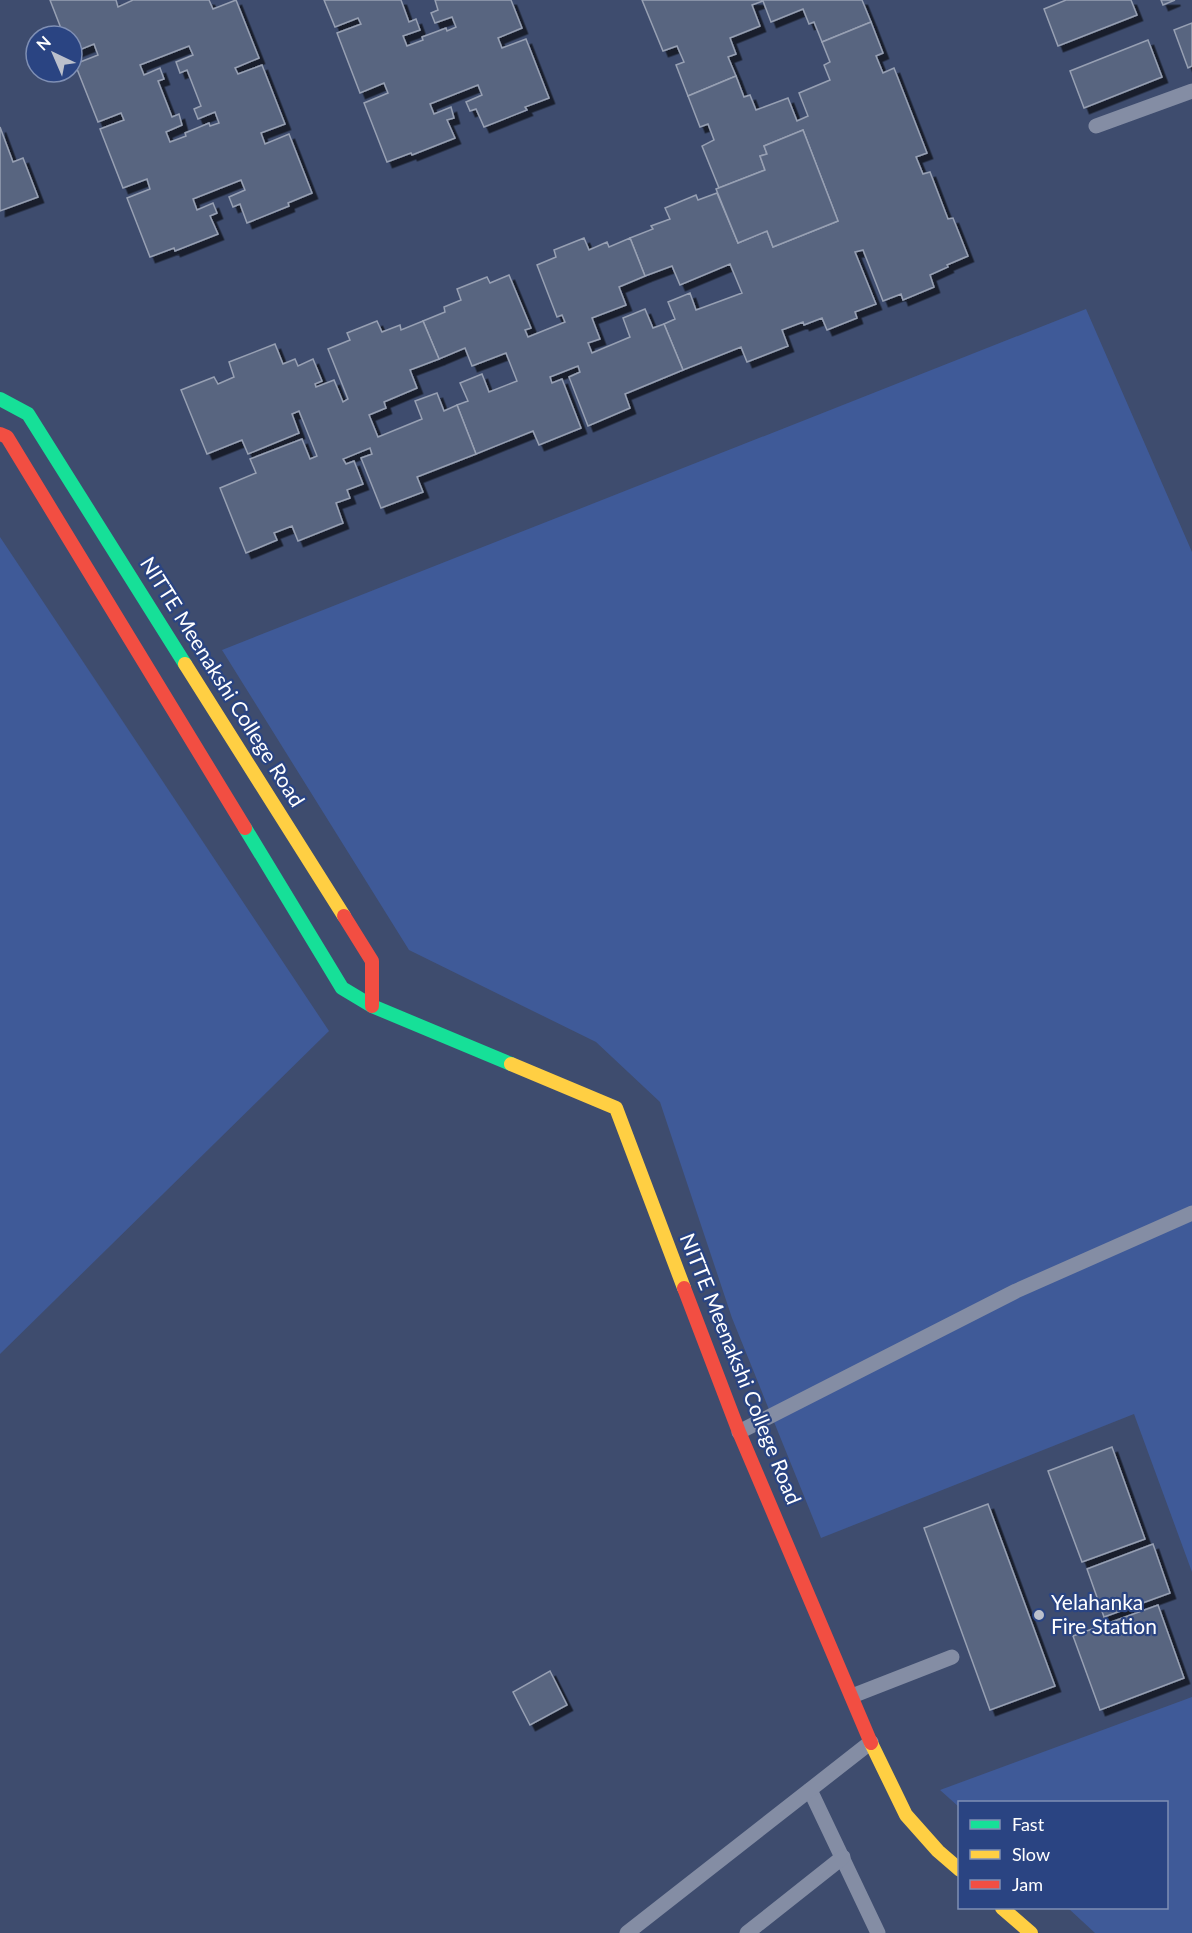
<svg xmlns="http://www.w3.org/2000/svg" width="1192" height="1933" font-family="Lato,sans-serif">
	<defs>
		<filter id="shadow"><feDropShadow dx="5.5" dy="5.5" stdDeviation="0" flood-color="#0009"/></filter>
	</defs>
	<rect width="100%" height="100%" fill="#3e4c6e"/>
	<g fill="#3f5a98">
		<polygon points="1086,309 1192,552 1192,1572 1134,1414 821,1538 732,1318 660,1102 596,1042 409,950 222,650"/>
		<polygon points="0,537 329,1031 0,1354"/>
		<polygon points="1192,1697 1192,1933 1095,1933 1068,1908 1166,1908 1166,1802 960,1802 959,1807 940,1790"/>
	</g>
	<g fill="#596580" stroke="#97a0b3" stroke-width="1.5" fill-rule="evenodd" filter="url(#shadow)">
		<path d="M50,0H116L118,7L133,0H209L213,9L236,0L259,58L235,68L238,74L262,65L285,124L261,133L265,144L289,134L312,193L288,203L289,206L247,223L240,204L233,207L229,197L245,190L241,180L193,199L197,210L213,203L217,213L210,216L218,234L175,251L174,248L150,257L127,198L150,189L147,179L123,188L100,129L124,120L121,113L98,122L75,64L98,55L94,44L72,53V36H64ZM189,46L193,55L176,62L180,73L187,70L201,106L194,109L198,119L215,112L219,123L210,126L209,123L185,133L186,136L170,142L166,132L182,125L179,114L172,117L158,81L164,79L160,68L144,75L140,65Z"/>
		<polygon points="324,0 401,0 409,22 416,19 420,30 403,36 407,46 423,40 422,37 446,28 447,31 456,27 452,17 435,23 431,13 438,10 435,0 511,0 522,28 498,38 502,48 526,39 549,98 525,107 527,110 484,127 476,109 470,111 466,102 482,95 478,85 430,104 434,114 451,107 454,118 447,120 455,138 412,155 411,153 387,162 364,103 388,93 384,83 360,93 337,33 361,24 358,18 335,27"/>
		<polygon points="642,0 862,0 871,22 822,42 814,22 809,24 803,9 771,22 763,1 752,5 760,26 730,38 736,54 728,57 736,76 688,96 676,65 684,62 677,46 663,51"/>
		<polygon points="1066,0 1131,0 1137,15 1058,46 1044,9"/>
		<polygon points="1161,0 1175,0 1163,5"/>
		<polygon points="871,22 883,53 876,56 883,73 894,68 927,153 916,157 923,174 930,172 948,219 953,218 968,256 947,265 948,267 930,275 934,287 903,300 901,294 883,301 863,250 855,252 876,304 855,312 857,318 827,330 822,318 804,325 803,322 782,330 788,346 747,362 741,347 683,370 664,324 675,319 668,302 690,293 696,310 742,293 730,264 680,285 672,266 645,276 630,238 653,229 651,226 670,219 665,208 696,195 698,200 717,193 738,243 767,231 773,247 838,221 803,130 764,146 767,154 760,156 765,170 719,188 702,146 714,140 708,124 700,127 688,96 736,76 744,97 750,95 756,110 788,98 797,121 808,116 799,93 830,80 824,65 830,62 822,42"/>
		<polygon points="1192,23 1192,66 1188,68 1174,30"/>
		<polygon points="1148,40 1162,77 1084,108 1070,71"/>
		<polygon points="0,127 13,162 23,158 38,197 0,211"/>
		<polygon points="803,130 838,221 773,247 767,231 738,243 716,189 765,170 760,156 767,154 764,146"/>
		<polygon points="584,238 589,250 607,242 609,247 630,238 645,276 619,287 626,305 592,318 600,339 588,343 592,353 630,337 623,318 645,309 653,328 664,324 683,370 625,394 630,408 588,426 569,377 580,372 578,366 550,377 552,383 562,379 581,428 539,445 533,431 476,454 457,405 468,401 460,383 482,374 489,392 517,381 506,353 472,366 465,348 439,359 423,321 445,312 444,307 461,300 457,289 487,277 490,283 509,275 531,328 525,330 528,337 565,322 562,315 557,317 537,265 556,257 554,250"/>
		<polygon points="377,321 382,332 400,325 401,330 423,321 439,359 410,370 417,388 384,402 386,408 369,415 378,437 422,419 415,401 437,393 444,411 457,405 476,454 417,477 423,492 381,508 361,458 372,454 370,448 343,459 346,464 354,461 363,484 347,490 350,498 336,503 343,523 298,541 292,526 274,533 277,540 246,553 220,488 256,473 250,459 302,439 310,459 317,456 299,411 292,414 299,433 248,454 242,440 207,454 181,390 214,377 218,384 234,377 229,362 275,344 283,364 295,359 298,366 313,359 322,381 315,384 316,387 334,380 343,402 348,399 328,349 350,340 347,333"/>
		<polygon points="1112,1447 1145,1539 1082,1562 1048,1471"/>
		<polygon points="988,1504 1055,1686 990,1710 924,1528"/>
		<polygon points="1153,1544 1170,1593 1104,1617 1087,1569"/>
		<polygon points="1158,1605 1184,1678 1100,1710 1073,1636"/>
		<polygon points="550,1671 567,1705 530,1725 513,1692"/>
	</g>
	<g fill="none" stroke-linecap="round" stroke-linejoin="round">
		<g stroke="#848da4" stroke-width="15">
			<polyline points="1096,126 1192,91"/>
			<polyline points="739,1432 1016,1291 1192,1213"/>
			<polyline points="852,1696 952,1657"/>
			<polyline points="810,1790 878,1933"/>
			<polyline points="627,1933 871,1742"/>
			<polyline points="747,1933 843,1857"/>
		</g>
		<g stroke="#16e098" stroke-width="14">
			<polyline points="0,399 28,414 185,664"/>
			<polyline points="245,828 342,988 372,1006 511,1064"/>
		</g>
		<g stroke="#ffcf43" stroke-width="14">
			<polyline points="185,664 344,916"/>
			<polyline points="511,1064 616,1108 684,1288"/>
			<polyline points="871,1743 906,1815 938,1851 960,1870"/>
			<polyline points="1002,1908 1031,1933"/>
		</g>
		<g stroke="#f24e42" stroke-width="14">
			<polyline points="0,434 7,437 245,828"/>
			<polyline points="344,916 372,961 372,1006"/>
			<polyline points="684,1288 739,1432 871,1743"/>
		</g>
	</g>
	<circle fill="#bbc0cc" stroke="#2a4482" stroke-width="2" cx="1039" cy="1615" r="6"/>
	<g text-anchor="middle" stroke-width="4.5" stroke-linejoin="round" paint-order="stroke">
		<g font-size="21" fill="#fff" stroke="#2a4482">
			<text transform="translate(222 682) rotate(58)" y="7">NITTE Meenakshi College Road</text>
			<text transform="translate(740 1369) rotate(68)" y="7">NITTE Meenakshi College Road</text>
		</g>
		<g font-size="21" fill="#fff" stroke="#2a4482" text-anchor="start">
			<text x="1051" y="1610">Yelahanka<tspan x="1051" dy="24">Fire Station</tspan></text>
		</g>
	</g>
	<rect x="958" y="1801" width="210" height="108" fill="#2a4482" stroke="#7f8fb4" stroke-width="1.5"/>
	<rect x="970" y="1820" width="30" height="9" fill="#16e098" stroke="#7f8fb4" stroke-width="1.5"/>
	<text x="1012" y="1831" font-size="18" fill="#ffffff">Fast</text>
	<rect x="970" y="1850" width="30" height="9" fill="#ffcf43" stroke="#7f8fb4" stroke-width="1.5"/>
	<text x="1012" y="1861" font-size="18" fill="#ffffff">Slow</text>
	<rect x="970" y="1880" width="30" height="9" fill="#f24e42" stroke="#7f8fb4" stroke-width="1.5"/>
	<text x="1012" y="1891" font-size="18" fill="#ffffff">Jam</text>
	<g transform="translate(54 54) rotate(316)"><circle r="28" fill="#2a4482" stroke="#7f8fb4" stroke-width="1.5"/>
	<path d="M0-4.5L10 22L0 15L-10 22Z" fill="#bbc0cc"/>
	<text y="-9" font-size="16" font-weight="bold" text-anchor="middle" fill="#ffffff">N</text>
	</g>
</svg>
